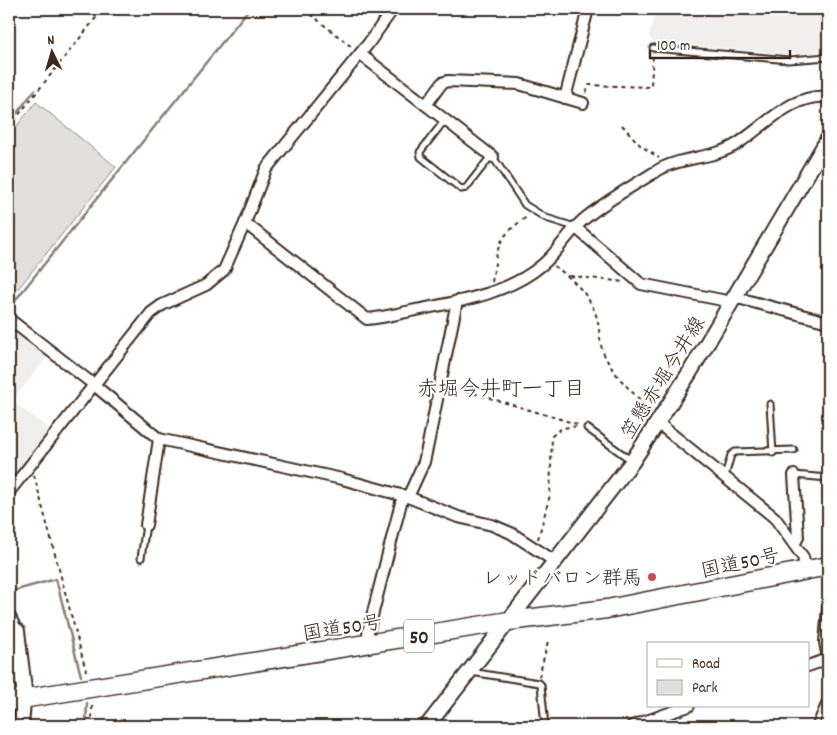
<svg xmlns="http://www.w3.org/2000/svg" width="837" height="735" font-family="Dekko,'Klee One',sans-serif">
	<rect width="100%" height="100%" fill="#fff"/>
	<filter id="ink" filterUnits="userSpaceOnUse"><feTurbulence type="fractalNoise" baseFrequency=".02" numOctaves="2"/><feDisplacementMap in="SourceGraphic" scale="10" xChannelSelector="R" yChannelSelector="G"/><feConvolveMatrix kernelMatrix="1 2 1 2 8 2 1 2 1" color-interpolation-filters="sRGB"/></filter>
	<g filter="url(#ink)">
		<g fill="#f1efee">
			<polygon points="656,9 828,9 828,52 788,54 653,42 649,36"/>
			<polygon points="9,328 47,357 12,401 49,429 30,454 32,456 17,474 15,473 9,480"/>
			<polygon points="9,630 17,689 14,693 9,694"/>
		</g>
		<polygon fill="#e2e0de" stroke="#8e857e" points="36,102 116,167 9,300 9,136"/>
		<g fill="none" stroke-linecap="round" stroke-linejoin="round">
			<g stroke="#887e77" stroke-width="2.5">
				<polyline points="9,123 35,90"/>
				<polyline points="9,308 249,9"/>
				<polyline points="9,592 56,579 81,676"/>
				<polyline points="86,726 87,703"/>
			</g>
			<defs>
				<g id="lane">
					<polyline points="653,48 789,60 828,57"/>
					<polyline points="445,120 420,152 421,157 461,189 466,188 491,156"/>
					<polyline points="493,157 525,205 546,218 575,227"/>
					<polyline points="770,404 773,453"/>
					<polyline points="587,428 632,461"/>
					<polyline points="794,475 828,478"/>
					<polyline points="725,476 731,455 735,452 794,450"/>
					<polyline points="141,558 146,525"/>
					<polyline points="471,672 539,683 541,685 545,726"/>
					<polyline points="815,726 828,696"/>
				</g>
				<g id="street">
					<polyline points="360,54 493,157"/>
					<polyline points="565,98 588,9"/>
					<polyline points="426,105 442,83 448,81 519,84 583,103"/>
					<path d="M245,223L367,319C382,318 397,314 411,311C455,302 507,295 542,265C558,252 567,234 583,220C604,202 631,187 655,172C679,156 712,160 737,144C765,126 792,93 828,97"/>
					<polyline points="575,227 641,284 732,302"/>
					<polyline points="734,297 828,322"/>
					<polyline points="9,319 93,384 159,439 342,479 408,497 458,517 492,525 511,533 556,562"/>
					<polyline points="658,423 775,518 803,557 806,570"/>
					<polyline points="794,475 798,537 795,543"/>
					<polyline points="9,492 151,313 162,305 206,285 224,270 245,223 266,169 368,44 393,9"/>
					<polyline points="408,497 424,462 428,444 457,301"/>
					<polyline points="146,525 159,439"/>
					<polyline points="9,615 17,631"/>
					<polyline points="369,644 368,632 403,495"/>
					<polyline points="828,659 825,642 828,608"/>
					<polyline points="808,666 828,659"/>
					<polyline points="632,726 689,706"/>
				</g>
				<g id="secondary">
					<polyline points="17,631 24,689 21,726"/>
					<polyline points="427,726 632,462 690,372 828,139"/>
				</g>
				<polyline id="highway" points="9,701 509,621 607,609 828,566"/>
			</defs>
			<use href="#lane" stroke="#3b2a1e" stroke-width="9"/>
			<use href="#street" stroke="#3b2a1e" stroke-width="14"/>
			<use href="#secondary" stroke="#3b2a1e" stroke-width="18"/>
			<use href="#highway" stroke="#3b2a1e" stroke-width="21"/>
			<g stroke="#3b2a1e" stroke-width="2" stroke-dasharray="4 4" stroke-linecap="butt">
				<polyline points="304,9 353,48"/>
				<polyline points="586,93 589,85 649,87 651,85 653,55"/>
				<polyline points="622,125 640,145 659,158"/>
				<polyline points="9,127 103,9"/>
				<path d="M554,266C573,279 590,295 597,318C600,329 599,341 603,352C613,376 634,393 651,411"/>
				<polyline points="570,276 625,282"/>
				<path d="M492,282C498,246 496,238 528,216"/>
				<polyline points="466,391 580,425"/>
				<polyline points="34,475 86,671"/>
				<polyline points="538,539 550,495 552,436 562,428 579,426"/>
				<polyline points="539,677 548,641"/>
				<polyline points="92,726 92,702"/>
			</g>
			<use href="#lane" stroke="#fff" stroke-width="5"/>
			<use href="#street" stroke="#fff" stroke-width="10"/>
			<use href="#secondary" stroke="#fff" stroke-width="14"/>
			<use href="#highway" stroke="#fff" stroke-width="18"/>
		</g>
	</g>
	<circle fill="#d1495b" stroke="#fff" stroke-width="2" cx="652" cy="577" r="5"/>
	<g text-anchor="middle" stroke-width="4.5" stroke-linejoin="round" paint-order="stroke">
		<rect fill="#fff" stroke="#766a62" stroke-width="1" x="404" y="619.5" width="30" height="33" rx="4"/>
		<g font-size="19" font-weight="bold" fill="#3b2a1e">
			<text x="419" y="643">50</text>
		</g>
		<g font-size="20" fill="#3b2a1e" stroke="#fff">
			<text transform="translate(662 377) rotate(-58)" y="7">笠懸赤堀今井線</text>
			<text transform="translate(740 562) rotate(-12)" y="7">国道50号</text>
			<text transform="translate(342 627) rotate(-9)" y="7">国道50号</text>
		</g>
		<g font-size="20" fill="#3b2a1e" stroke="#fff" text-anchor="end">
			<text x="642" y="584">レッドバロン群馬</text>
		</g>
		<g font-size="21" fill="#3b2a1e" stroke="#fff">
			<text x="501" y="395">赤堀今井町一丁目</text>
		</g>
	</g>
	<rect width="837" height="735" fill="none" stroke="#fff" stroke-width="30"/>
	<rect x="15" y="15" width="807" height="705" fill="none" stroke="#3b2a1e" stroke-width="2" filter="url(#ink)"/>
	<rect x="647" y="642" width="162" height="65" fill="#ffffff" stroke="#b1aaa5"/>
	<rect x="657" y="659" width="25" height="8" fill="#ffffff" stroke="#b1aaa5"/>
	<text x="692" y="668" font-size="15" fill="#3b2a1e">Road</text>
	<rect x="657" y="680" width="25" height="15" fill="#e2e0de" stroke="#b1aaa5"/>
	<text x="692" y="692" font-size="15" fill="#3b2a1e">Park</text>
	<g transform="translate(52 52) rotate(355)" stroke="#ffffff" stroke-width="4" paint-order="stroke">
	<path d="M0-4L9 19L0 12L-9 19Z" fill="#3b2a1e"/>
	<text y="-8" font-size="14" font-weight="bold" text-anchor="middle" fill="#3b2a1e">N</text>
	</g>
	<path d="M650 50v8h140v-8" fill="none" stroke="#3b2a1e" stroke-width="2.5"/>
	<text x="657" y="50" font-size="15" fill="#3b2a1e" stroke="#ffffff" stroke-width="4" paint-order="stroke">100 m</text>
</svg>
